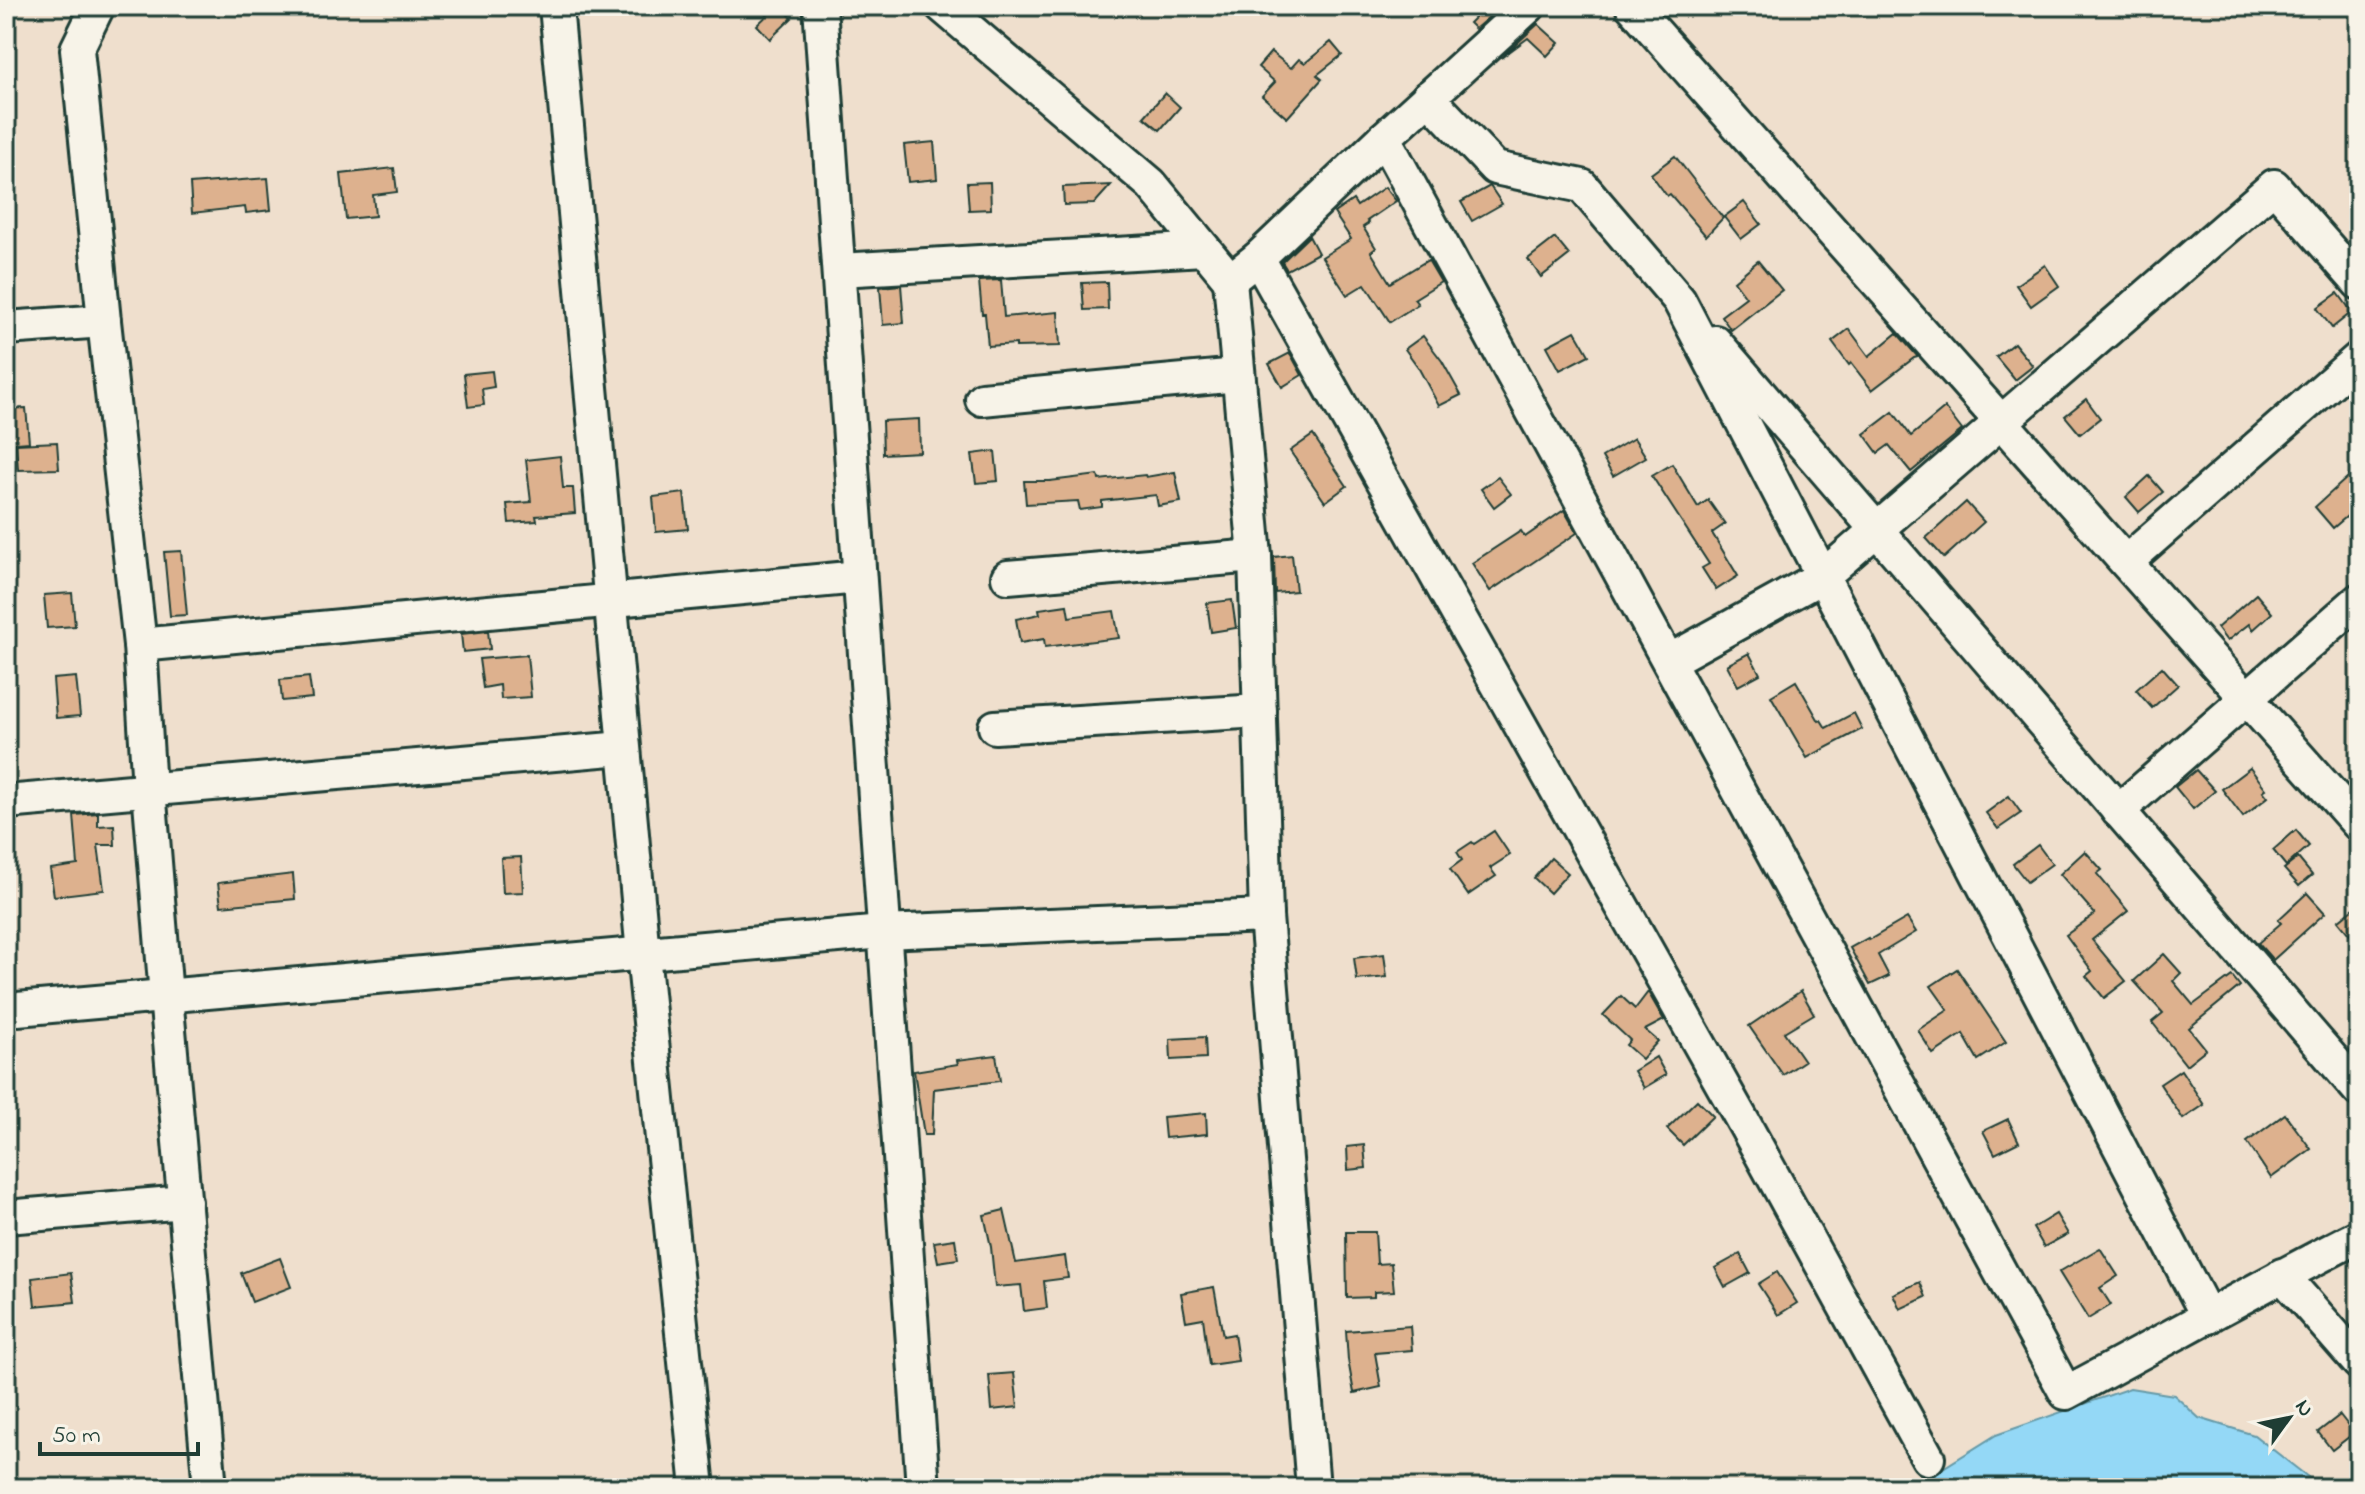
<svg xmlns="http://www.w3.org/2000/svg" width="2365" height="1494" font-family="'Indie Flower',sans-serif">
	<rect width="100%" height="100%" fill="#efdfcd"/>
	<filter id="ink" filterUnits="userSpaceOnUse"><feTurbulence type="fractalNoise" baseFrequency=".0125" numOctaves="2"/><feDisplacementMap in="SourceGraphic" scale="16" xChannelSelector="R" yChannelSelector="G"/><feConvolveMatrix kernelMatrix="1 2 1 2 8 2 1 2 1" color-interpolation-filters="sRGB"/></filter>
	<g filter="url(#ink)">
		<polygon fill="#94d8f6" stroke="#659aa8" stroke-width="2" points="2130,1388 2174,1395 2199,1418 2254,1435 2322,1488 1911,1488 1996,1435"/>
		<g fill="#ddb18e" stroke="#1f3d34" stroke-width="2">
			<polygon points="777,6 781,6 792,18 770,39 757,25"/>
			<polygon points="1486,6 1493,6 1497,10 1475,29 1469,23"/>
			<polygon points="1538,24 1559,43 1547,56 1528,38 1501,58"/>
			<polygon points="1331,42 1342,55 1317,75 1322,79 1287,118 1262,96 1275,82 1258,67 1271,52 1291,68 1299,59 1305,63"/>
			<polygon points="1165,93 1180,107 1160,130 1144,117"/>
			<polygon points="934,142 937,179 908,182 904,145"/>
			<polygon points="1675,156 1723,218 1706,236 1670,194 1667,196 1651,174"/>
			<polygon points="394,168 397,192 373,195 375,216 346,219 341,174"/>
			<polygon points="268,178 271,210 246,213 245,207 192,213 190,184"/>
			<polygon points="990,182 991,209 969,210 967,183"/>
			<polygon points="1111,185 1094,204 1064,205 1063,187"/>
			<polygon points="1490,186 1502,204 1472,221 1461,202"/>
			<polygon points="1385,187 1396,201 1367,221 1369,223 1363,227 1376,248 1371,252 1390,283 1428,260 1441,282 1414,299 1418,304 1390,322 1365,284 1347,295 1322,257 1351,239 1334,213 1353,200 1357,206"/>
			<polygon points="1744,202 1761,224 1741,239 1724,217"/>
			<polygon points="1309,236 1318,253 1287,270 1282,262"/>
			<polygon points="1555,238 1569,255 1541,277 1528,259"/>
			<polygon points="1758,261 1782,290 1731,330 1721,316 1746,297 1734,281"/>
			<polygon points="2045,265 2059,286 2031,306 2016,285"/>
			<polygon points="1001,280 1004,317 1058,312 1060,346 1016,347 1016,344 988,346 985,314 982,314 979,281"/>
			<polygon points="1107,282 1108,309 1084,310 1082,283"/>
			<polygon points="901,285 904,323 883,325 880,287"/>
			<polygon points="2338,293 2352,312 2332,328 2317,308"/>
			<polygon points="1849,329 1869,356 1897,333 1918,357 1914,358 1872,390 1851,363 1849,365 1832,342"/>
			<polygon points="1575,331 1589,355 1560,370 1547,346"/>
			<polygon points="1423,336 1442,361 1461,395 1439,406 1418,367 1405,349"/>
			<polygon points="2014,343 2033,366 2015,380 1996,357"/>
			<polygon points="1290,353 1302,375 1282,387 1269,364"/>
			<polygon points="492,371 494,387 482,389 484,405 468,407 464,374"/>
			<polygon points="2086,399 2100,418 2080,434 2065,416"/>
			<polygon points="26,408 29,442 6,444 6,409"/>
			<polygon points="1945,408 1962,430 1911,472 1889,445 1878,453 1864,434 1893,412 1911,436"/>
			<polygon points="919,419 920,452 883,454 882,421"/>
			<polygon points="1313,435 1347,486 1325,502 1290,451"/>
			<polygon points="1634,438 1646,457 1613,476 1602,457"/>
			<polygon points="57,442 59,469 18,470 16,444"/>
			<polygon points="995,451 998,481 976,483 972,454"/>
			<polygon points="560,456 563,488 573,488 575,513 536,516 537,521 509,523 507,504 531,502 526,460"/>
			<polygon points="1672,464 1698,507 1708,500 1725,524 1712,533 1738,576 1716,590 1702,568 1709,564 1652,476"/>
			<polygon points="2359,467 2359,506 2333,528 2315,507"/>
			<polygon points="1175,472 1181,502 1158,506 1156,495 1102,501 1102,507 1080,510 1078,501 1026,504 1024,481 1050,481 1098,475 1099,480 1145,475 1146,477"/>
			<polygon points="2149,476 2163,492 2139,512 2126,497"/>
			<polygon points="1498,477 1511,494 1494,507 1481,489"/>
			<polygon points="684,493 688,529 656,532 653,497"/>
			<polygon points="1966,502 1984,522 1944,558 1926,538"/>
			<polygon points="1564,510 1577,533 1490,591 1472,563 1521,531 1525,537"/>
			<polygon points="181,551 187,615 170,616 164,552"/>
			<polygon points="1292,555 1296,591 1275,593 1274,557"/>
			<polygon points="72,593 75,626 47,628 44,595"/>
			<polygon points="2256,594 2272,613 2253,630 2249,624 2227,641 2217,628"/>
			<polygon points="1232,600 1236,628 1211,632 1207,603"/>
			<polygon points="1067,605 1069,617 1114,611 1119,638 1045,647 1044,639 1020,643 1016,619 1040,614 1039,609"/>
			<polygon points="488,631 490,649 463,652 461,634"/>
			<polygon points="1749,653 1760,674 1738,686 1727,665"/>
			<polygon points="527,655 531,697 501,699 500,685 483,688 479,659"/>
			<polygon points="2162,667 2178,685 2152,708 2136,690"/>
			<polygon points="76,677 80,716 56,718 53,679"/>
			<polygon points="309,677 312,698 282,701 280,680"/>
			<polygon points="1796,681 1819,721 1821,720 1826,728 1854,713 1862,729 1807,758 1771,696"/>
			<polygon points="2250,768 2266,789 2263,791 2268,797 2243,817 2222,789"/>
			<polygon points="2196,770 2215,791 2193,809 2175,787"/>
			<polygon points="2009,796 2021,813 1998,829 1986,813"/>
			<polygon points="98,813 98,826 114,825 115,845 98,845 104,890 54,896 50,869 78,865 74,815"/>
			<polygon points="2296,830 2309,846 2286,866 2273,850"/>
			<polygon points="1494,831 1510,855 1490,868 1496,876 1468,895 1450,869 1462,860 1457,852 1472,842 1474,844"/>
			<polygon points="2038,845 2052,864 2027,882 2013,864"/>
			<polygon points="2085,851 2102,870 2097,874 2128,911 2092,940 2126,981 2104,998 2086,976 2092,971 2066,935 2095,914 2060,874"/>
			<polygon points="521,857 523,892 503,893 501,858"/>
			<polygon points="1551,858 1568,873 1550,893 1534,878"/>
			<polygon points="2298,858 2312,875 2299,886 2284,869"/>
			<polygon points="293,874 295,899 221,906 218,883"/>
			<polygon points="2307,893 2325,913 2273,960 2258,943 2281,923 2278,920"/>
			<polygon points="2359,904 2359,946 2338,921"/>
			<polygon points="1907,918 1916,932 1878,955 1889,976 1870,985 1850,948 1868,938 1869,940"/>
			<polygon points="1384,954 1387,977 1357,980 1354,958"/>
			<polygon points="2164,954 2181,973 2173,981 2193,1005 2232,976 2240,986 2189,1028 2206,1049 2186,1065 2152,1022 2163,1013 2134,981"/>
			<polygon points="1957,969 2006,1042 1978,1060 1963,1034 1933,1054 1918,1030 1948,1010 1931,986"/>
			<polygon points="1801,991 1814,1014 1784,1032 1804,1061 1783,1075 1749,1026"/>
			<polygon points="1648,992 1664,1020 1645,1030 1658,1041 1642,1059 1626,1045 1630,1040 1603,1015 1621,996 1635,1009"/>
			<polygon points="1205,1037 1206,1058 1171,1060 1170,1039"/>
			<polygon points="996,1055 1000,1081 934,1089 932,1135 924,1135 914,1071 958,1064 957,1060"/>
			<polygon points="1656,1057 1666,1075 1644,1088 1634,1071"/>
			<polygon points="2181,1070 2204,1105 2183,1119 2160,1084"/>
			<polygon points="1697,1100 1713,1116 1683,1145 1667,1129"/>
			<polygon points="1206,1113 1207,1134 1165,1138 1163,1117"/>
			<polygon points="2285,1114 2311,1149 2271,1178 2247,1142"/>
			<polygon points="2008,1119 2019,1142 1995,1154 1983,1131"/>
			<polygon points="1364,1145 1366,1168 1348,1170 1347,1147"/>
			<polygon points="1004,1210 1016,1263 1065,1256 1068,1278 1044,1281 1047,1308 1024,1311 1021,1285 995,1287 991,1247 984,1215"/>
			<polygon points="2056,1214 2068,1234 2044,1247 2033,1228"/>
			<polygon points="1346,1232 1375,1232 1377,1264 1391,1263 1394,1291 1374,1292 1374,1297 1347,1298"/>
			<polygon points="955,1239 958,1259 938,1262 934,1242"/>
			<polygon points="2100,1248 2118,1276 2100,1288 2111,1305 2088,1319 2059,1272"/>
			<polygon points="1740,1254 1750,1273 1725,1287 1715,1268"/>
			<polygon points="280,1258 291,1287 252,1302 241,1273"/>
			<polygon points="1777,1272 1797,1303 1778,1315 1758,1284"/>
			<polygon points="71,1273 75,1302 35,1306 32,1278"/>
			<polygon points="1920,1282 1926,1297 1900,1309 1893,1294"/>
			<polygon points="1214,1287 1223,1336 1234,1334 1238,1361 1209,1365 1203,1318 1186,1321 1181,1293"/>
			<polygon points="1410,1326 1412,1350 1375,1353 1381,1387 1354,1393 1348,1360 1346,1331"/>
			<polygon points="1014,1373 1018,1407 992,1410 989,1375"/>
			<polygon points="2340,1415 2354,1433 2332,1450 2318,1432"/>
		</g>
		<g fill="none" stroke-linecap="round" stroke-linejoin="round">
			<defs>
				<g id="minor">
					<polyline points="98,6 77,49 104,321 140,645 149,789 166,996 210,1488"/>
					<polyline points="556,6 643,954 698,1488"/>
					<polyline points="820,6 923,1488"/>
					<polyline points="942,6 1151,184 1230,280"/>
					<polyline points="1632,6 2359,825"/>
					<polyline points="1428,97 1495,168 1582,186 1679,300 2208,1317"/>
					<path d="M1384,138L2066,1393C2164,1341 2260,1286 2359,1236"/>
					<polyline points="1258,258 1746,1127 1928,1458"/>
					<polyline points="839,270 1204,249"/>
					<polyline points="6,328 104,321"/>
					<polyline points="1715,342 2359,1090"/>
					<polyline points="982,399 1238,375"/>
					<polyline points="2126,562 2359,358"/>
					<polyline points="1008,577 1255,556"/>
					<polyline points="140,645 859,577"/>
					<polyline points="1669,661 1823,576 2274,186 2359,283"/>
					<polyline points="995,727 1260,711"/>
					<polyline points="6,802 623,748"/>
					<polyline points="2118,811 2359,600"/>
					<polyline points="6,1010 883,932 1266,916"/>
					<polyline points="6,1217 185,1202"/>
					<polyline points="2282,1275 2359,1363"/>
					<polyline points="1313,1488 1266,916 1255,556 1230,280 1258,258 1384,138 1529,6"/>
				</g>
			</defs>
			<use href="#minor" stroke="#1f3d34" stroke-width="38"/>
			<use href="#minor" stroke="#f7f3e8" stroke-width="32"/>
		</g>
	</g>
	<rect width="2365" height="1494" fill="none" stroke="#f7f3e8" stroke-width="32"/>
	<rect x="16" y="16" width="2333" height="1462" fill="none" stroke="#1f3d34" stroke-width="3" filter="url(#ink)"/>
	<g transform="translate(2289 1418) rotate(57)" stroke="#f7f3e8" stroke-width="6" paint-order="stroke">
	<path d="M0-6L14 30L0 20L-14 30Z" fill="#1f3d34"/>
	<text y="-12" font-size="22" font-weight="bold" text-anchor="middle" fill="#1f3d34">N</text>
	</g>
	<path d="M40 1442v12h158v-12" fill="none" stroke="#1f3d34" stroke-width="4"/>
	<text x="52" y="1442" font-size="24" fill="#1f3d34" stroke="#f7f3e8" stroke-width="6" paint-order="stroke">50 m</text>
</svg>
